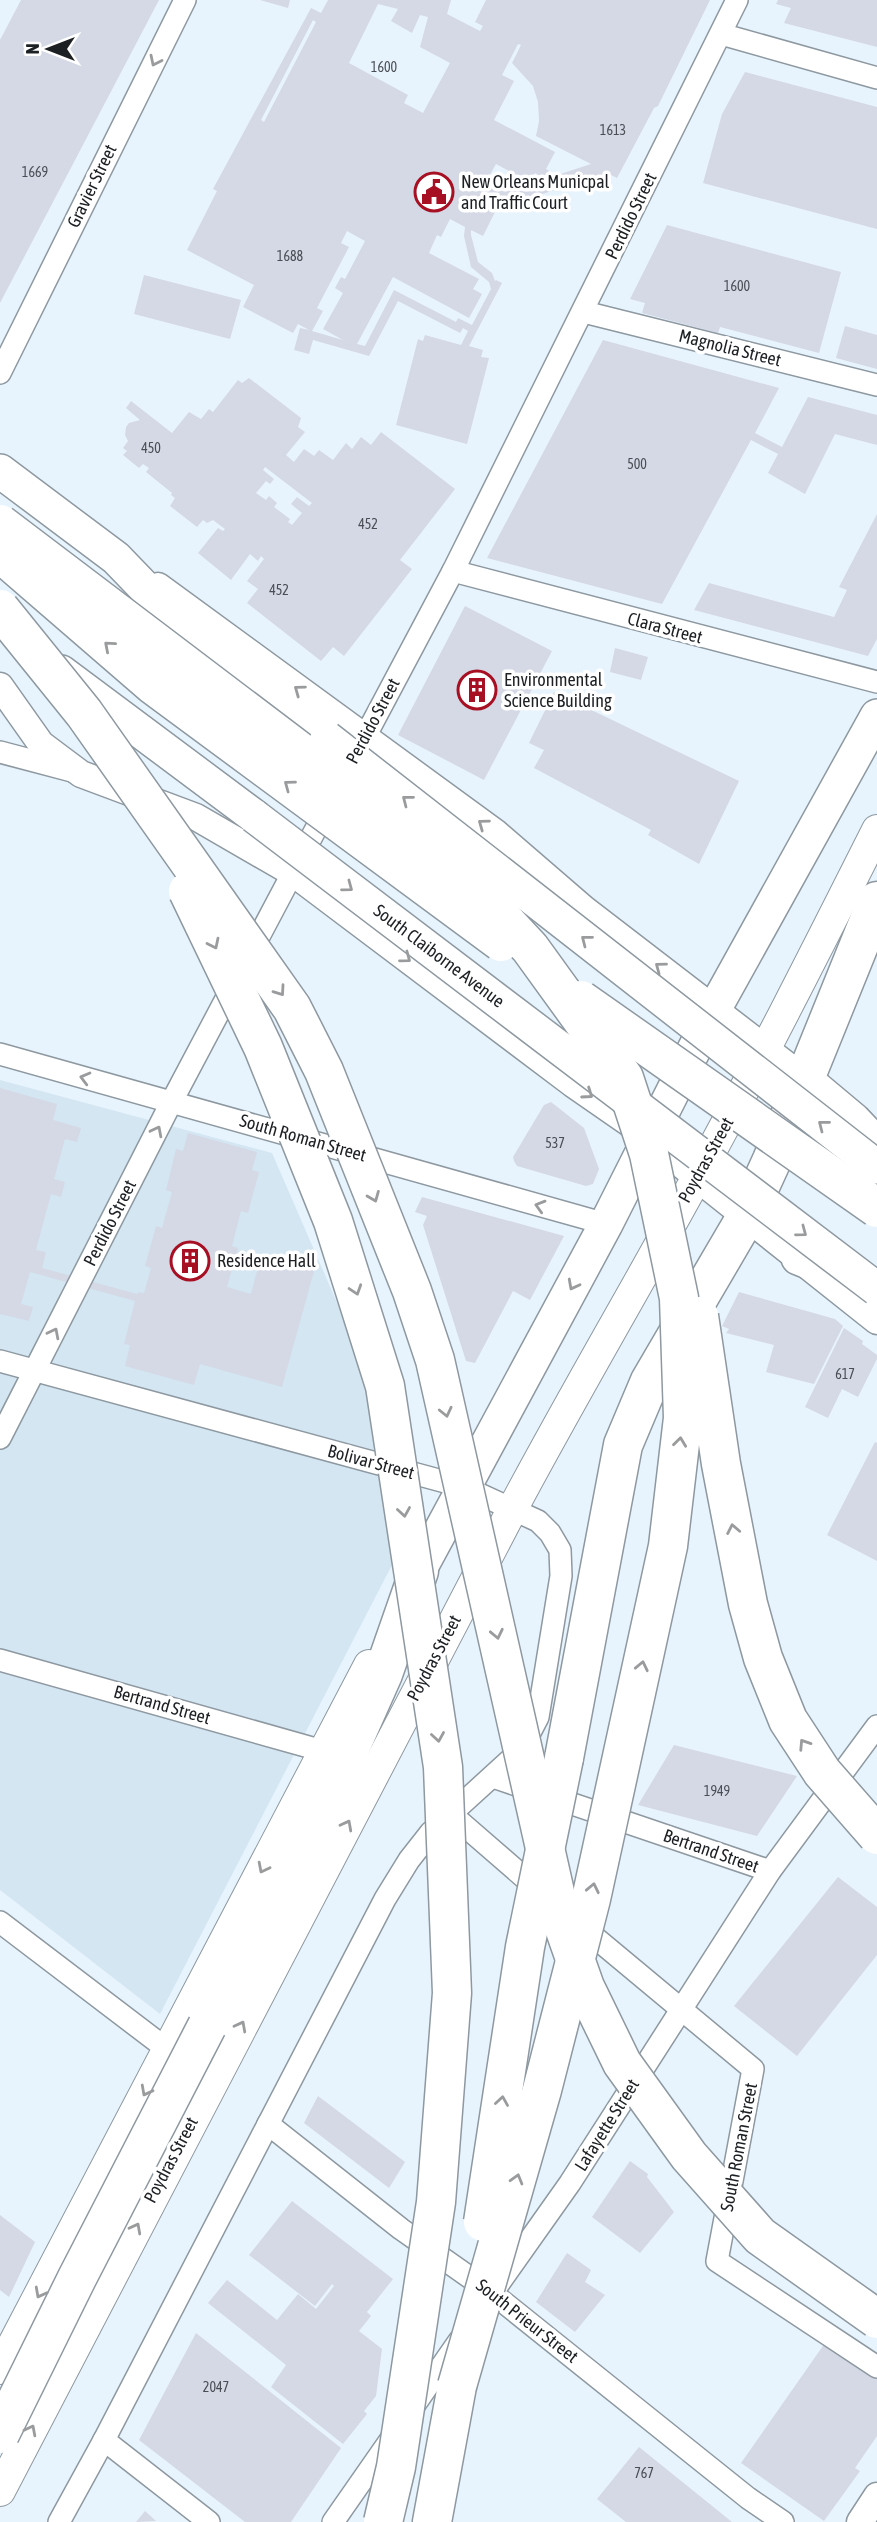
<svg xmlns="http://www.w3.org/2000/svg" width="877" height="2522" font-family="'Asap Condensed',sans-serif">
	<rect width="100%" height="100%" fill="#e8f4fd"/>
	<polygon fill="#d3e6f2" points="0,1080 272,1153 424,1503 160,2014 0,1890"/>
	<g fill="#d4d9e5" fill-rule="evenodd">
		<polygon points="21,0 159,0 0,303 0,40"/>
		<polygon points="260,0 290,0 288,8"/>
		<path d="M328,0H451L447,14L480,31L483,26L475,22L486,0H710L658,106L654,108L617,178L611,175L556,192L555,190L530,198L518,193L486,202L497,208L483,236L471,230V235L478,262L492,273L495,281L496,280L502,283L469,346L483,350L481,357L489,358L467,444L396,425L418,339L423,341L425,335L461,345L468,331L463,328L460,333L398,301L369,356L313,340L309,354L294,350L300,328L309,330L298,324L293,333L243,307L254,285L187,250L217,191L213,189L311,8L321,13ZM378,4L398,9L391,21L412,33L420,15L428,17L420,47L450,63L423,113L404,103L408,95L349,63ZM313,20L316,22L264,122L261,120ZM518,44L521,45L512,63L533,86L538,102L539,121L536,136L591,164L545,179L549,171L546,169L555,152L494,120L514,81L502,75ZM496,164L530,182L535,173L545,179L528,184L509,175L486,182ZM450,219L465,227L464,236L471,267L489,282L491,289L472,325L458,318L456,322L394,290L365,346L357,344L393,277L469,318L482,294L473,289L479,279L429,253L437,235L441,237ZM347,231L365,241L345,279L341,277L335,288L343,293L323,329L343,340L312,331L323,311L317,308L349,247L341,243Z"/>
		<polygon points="778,0 877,0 877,47 784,23 791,8 776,4"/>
		<polygon points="745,72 877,107 877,229 703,183 722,114"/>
		<polygon points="667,225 841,272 819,353 720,327 718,333 642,313 645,303 630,299"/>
		<polygon points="144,275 241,300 230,339 134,314"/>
		<polygon points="845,326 877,335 877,369 836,358"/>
		<polygon points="603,340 779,388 755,433 782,447 808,397 877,415 877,445 835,434 805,494 768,473 778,454 751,440 662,604 487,558"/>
		<path d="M249,378L301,418L298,427L305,432L286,455L294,462L304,449L314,456L319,450L333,460L346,443L352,449L361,437L371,445L381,432L455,489L400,560L412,569L344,656L333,647L321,661L247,603L258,589L247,581L264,559L261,556L258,561L250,554L231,580L198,553L218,528L223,531L225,529L213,520L207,523L203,520L197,527L170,506L175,498L171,495L172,493L146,472L149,468L143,464L139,468L123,455L127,451L123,448L128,441L125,435L126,427L129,423L140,420L126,408L131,401L172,433L189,412L201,419L209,409L213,412L238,380L242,383ZM265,467L312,503L309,506L297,497L291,504L302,513L292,525L288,522L290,519L274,507L277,503L269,496L266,500L256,493L266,481L270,484L274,479L263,470Z"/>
		<polygon points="877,514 877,639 868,656 694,610 709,583 834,617 847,590 839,587"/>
		<polygon points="465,606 552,651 484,780 398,735"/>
		<polygon points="615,648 648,657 641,680 610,672"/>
		<polygon points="554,692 739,781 699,864 648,835 651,830 534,768 544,750 529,743"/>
		<polygon points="0,1088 57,1104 53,1120 81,1128 77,1142 65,1139 54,1179 65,1182 61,1197 51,1194 36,1250 46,1252 42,1268 137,1294 138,1292 144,1293 151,1268 145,1266 156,1226 162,1228 172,1192 166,1190 176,1149 183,1151 188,1133 257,1152 252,1170 259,1172 248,1213 241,1211 232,1246 238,1248 227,1287 251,1294 261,1256 314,1271 282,1387 200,1364 194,1385 125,1366 130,1345 124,1344 135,1301 30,1272 21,1304 33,1307 29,1321 0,1314"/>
		<polygon points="551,1102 584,1128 599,1169 593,1184 586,1186 517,1166 514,1161 513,1157 544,1105"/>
		<polygon points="422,1197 564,1236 530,1300 513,1291 475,1363 466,1361 423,1225 427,1216 415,1212"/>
		<polygon points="739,1292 835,1319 843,1326 814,1384 766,1372 774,1345 726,1333 729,1329 722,1326"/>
		<polygon points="844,1328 863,1341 862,1344 877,1355 877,1359 858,1397 842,1389 828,1418 805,1407"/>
		<polygon points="875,1442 877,1443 877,1561 827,1535"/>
		<polygon points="674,1745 797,1776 757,1836 638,1805"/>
		<polygon points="838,1877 877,1907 877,1955 797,2056 734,2006"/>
		<polygon points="318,2096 405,2162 389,2188 304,2123"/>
		<polygon points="630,2161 648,2174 647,2177 674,2212 640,2253 592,2217"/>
		<polygon points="292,2201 393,2279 367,2312 371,2316 359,2331 382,2349 376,2396 364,2411 367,2414 343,2444 271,2387 286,2365 208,2303 227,2280 277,2320 298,2294 316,2309 334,2286 332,2284 315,2306 249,2255"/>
		<polygon points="0,2215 35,2242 9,2297 0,2290"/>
		<polygon points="567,2253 591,2270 585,2282 605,2295 575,2332 536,2302"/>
		<polygon points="196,2333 341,2448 291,2522 245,2522 139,2440"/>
		<polygon points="825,2343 877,2379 877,2436 855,2468 860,2471 824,2521 741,2463"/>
		<polygon points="639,2447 732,2522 626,2522 597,2499"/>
		<polygon points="145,2511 156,2521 136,2522"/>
	</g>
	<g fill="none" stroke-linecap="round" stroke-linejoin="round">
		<defs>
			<g id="minor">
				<polyline points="721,34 877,78"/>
				<polyline points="584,312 877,385"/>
				<polyline points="0,373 185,0"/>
				<polyline points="453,571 877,682"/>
				<polyline points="358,750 453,571 737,0"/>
				<polyline points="0,752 72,771"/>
				<polyline points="0,1054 606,1224"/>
				<polyline points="0,1361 464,1487 538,1521 550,1533 560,1550 561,1576 538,1717 521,1750 431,1832 409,1860 385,1899 104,2440 59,2522"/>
				<polyline points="0,1438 172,1101 328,806"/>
				<polyline points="0,1660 323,1751"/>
				<polyline points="493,1777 770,1871"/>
				<polyline points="451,1814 542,1893"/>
				<polyline points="0,1922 168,2050"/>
				<polyline points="580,1925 753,2069 717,2261 877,2367"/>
				<polyline points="268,2124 401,2229 492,2293 748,2498 783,2522"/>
				<polyline points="495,2289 570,2183 770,1871 877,1726"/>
				<polyline points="411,2410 459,2341"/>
				<polyline points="104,2440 209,2522"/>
				<polyline points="333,2522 393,2436"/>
			</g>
			<g id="tertiary">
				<polyline points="158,586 496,833 584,909 805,1079"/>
				<polyline points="0,686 41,744 81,774 196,817 293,873 573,1084 648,1136 697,1178 877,1321"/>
				<polyline points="860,2522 877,2496"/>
			</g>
			<g id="secondary">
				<polyline points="0,2369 369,1665"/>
				<path d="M0,2491L513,1508C572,1397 636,1289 696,1179C759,1064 818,947 877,830"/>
			</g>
			<g id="primary">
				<polyline points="0,471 116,558 171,615 327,738"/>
				<polyline points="61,672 254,816"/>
				<polyline points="805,1079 854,1120 872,1139 877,1156"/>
				<polyline points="798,1258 846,1277 862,1279"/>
				<polyline points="420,1569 606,1224 715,1008 877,716"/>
			</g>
			<g id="motorway">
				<polyline points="564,1758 623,1445 650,1381 746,1217 772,1160 877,901"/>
				<polyline points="207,2026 347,1755 383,1674 419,1571"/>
				<polyline points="432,2522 457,2386"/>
			</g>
		</defs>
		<use href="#minor" stroke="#8d98a0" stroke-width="24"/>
		<use href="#tertiary" stroke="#8d98a0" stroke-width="29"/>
		<use href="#secondary" stroke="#8d98a0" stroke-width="32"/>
		<use href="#primary" stroke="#8d98a0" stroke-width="36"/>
		<use href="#motorway" stroke="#8d98a0" stroke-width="41"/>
		<use href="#minor" stroke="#fff" stroke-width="21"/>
		<use href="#tertiary" stroke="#fff" stroke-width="26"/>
		<use href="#secondary" stroke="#fff" stroke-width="30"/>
		<use href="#primary" stroke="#fff" stroke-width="33"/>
		<use href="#motorway" stroke="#fff" stroke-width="38"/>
		<defs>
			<g id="primary-bridge">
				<polyline points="327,738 877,1167"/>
				<polyline points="254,816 877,1289"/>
			</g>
			<g id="motorway-bridge">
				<polyline points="0,524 393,822 474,888 530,948 624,1078 649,1154 679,1298 683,1418 668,1546 591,1899 542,2090 457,2386"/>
				<polyline points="4,556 153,685 501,942"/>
				<polyline points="0,609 84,713 292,1008 324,1071 412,1291 435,1360 561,1919 585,1987 622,2063 689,2156 760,2236 877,2319"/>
				<polyline points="188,891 263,1047 333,1221 385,1386 443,1767 452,1993 436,2202 396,2467 383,2522"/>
				<polyline points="581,1000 877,1208"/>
				<polyline points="699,1316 721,1464 748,1604 763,1658 788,1720 822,1772 877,1835"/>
				<polyline points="483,2222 525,1947 564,1758"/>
				<polyline points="0,2434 77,2278 207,2026"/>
			</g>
		</defs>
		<use href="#primary-bridge" stroke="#8d98a0" stroke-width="36" stroke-linecap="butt"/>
		<use href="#motorway-bridge" stroke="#8d98a0" stroke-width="41" stroke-linecap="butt"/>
		<use href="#primary-bridge" stroke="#fff" stroke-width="33"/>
		<use href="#motorway-bridge" stroke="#fff" stroke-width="38"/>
	</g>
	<defs><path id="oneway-chevron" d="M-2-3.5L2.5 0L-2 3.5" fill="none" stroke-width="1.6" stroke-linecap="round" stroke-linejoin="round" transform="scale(1.75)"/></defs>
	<g stroke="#999b9c">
		<use href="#oneway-chevron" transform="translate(155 61) rotate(116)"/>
		<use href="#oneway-chevron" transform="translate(109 646) rotate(-139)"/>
		<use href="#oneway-chevron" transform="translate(299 690) rotate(-144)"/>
		<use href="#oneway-chevron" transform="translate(289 785) rotate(-143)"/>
		<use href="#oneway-chevron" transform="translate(407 800) rotate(-142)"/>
		<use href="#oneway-chevron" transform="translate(483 824) rotate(-144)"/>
		<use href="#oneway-chevron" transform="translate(348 887) rotate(37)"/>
		<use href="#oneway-chevron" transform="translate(586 940) rotate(-142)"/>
		<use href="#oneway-chevron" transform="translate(214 944) rotate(64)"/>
		<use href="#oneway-chevron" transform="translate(406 958) rotate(37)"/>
		<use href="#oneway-chevron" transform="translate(660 967) rotate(-143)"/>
		<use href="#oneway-chevron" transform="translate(280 991) rotate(55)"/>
		<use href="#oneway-chevron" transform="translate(85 1078) rotate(-165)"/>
		<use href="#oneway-chevron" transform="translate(588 1094) rotate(35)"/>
		<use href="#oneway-chevron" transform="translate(823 1125) rotate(-142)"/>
		<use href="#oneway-chevron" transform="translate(157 1131) rotate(-63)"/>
		<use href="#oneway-chevron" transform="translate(374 1197) rotate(68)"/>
		<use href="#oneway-chevron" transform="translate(540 1206) rotate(-164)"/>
		<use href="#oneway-chevron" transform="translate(802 1232) rotate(37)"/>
		<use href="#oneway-chevron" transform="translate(573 1285) rotate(118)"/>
		<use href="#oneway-chevron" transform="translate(356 1290) rotate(72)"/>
		<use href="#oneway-chevron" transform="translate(54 1333) rotate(-63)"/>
		<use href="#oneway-chevron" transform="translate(446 1412) rotate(77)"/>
		<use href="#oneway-chevron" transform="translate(680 1442) rotate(-83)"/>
		<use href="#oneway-chevron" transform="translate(404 1512) rotate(81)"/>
		<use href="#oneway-chevron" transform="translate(733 1529) rotate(-101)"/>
		<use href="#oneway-chevron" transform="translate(497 1634) rotate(78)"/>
		<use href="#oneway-chevron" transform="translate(642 1666) rotate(-78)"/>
		<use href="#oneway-chevron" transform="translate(438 1737) rotate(81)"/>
		<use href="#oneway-chevron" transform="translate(804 1744) rotate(-123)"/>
		<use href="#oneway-chevron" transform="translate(347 1825) rotate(-62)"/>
		<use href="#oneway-chevron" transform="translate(263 1868) rotate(117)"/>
		<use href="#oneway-chevron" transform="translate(593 1888) rotate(-78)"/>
		<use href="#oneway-chevron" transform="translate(241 2026) rotate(-62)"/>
		<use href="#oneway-chevron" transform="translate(146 2091) rotate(118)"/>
		<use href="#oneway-chevron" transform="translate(502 2101) rotate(-81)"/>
		<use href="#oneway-chevron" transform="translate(517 2179) rotate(-74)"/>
		<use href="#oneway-chevron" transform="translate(136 2228) rotate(-62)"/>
		<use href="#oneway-chevron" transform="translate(40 2293) rotate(118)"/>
		<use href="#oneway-chevron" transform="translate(31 2430) rotate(-63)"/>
	</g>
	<defs>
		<symbol id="civic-ring" viewBox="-11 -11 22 22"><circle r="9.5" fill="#fff" stroke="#a70f23" stroke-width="1.5"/><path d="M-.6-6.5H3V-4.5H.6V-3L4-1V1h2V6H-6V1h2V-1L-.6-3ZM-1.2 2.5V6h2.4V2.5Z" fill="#a70f23"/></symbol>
		<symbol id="building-ring" viewBox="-11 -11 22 22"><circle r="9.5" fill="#fff" stroke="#a70f23" stroke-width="1.5"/><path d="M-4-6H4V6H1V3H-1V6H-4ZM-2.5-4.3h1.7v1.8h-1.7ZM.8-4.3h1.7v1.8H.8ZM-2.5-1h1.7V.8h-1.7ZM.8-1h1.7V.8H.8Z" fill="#a70f23"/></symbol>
	</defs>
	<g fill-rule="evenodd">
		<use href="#civic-ring" x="412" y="170" width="44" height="44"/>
		<use href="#building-ring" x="455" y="668" width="44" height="44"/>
		<use href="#building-ring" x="168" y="1239" width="44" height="44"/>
	</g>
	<g text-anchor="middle" stroke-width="7" stroke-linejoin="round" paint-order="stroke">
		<g font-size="14" fill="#4a4e54">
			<text x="384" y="72">1600</text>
			<text x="613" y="135">1613</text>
			<text x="35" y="177">1669</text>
			<text x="290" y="261">1688</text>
			<text x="737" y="291">1600</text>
			<text x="151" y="453">450</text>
			<text x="637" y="469">500</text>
			<text x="368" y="529">452</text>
			<text x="279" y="595">452</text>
			<text x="555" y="1148">537</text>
			<text x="845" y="1379">617</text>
			<text x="717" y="1796">1949</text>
			<text x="216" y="2392">2047</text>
			<text x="644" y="2478">767</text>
		</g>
		<g font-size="18" fill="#1c2023" stroke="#fff" text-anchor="start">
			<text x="461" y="188">New Orleans Municpal<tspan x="461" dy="21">and Traffic Court</tspan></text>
			<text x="504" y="686">Environmental<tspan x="504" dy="21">Science Building</tspan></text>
			<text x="217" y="1267">Residence Hall</text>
		</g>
		<g font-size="18" fill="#1c2023" stroke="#fff">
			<text transform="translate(92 186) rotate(-64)" y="6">Gravier Street</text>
			<text transform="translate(631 216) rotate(-64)" y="6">Perdido Street</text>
			<text transform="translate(730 348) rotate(14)" y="6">Magnolia Street</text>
			<text transform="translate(665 628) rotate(15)" y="6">Clara Street</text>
			<text transform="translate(373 721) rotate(-62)" y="6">Perdido Street</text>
			<text transform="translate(439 956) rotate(37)" y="6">South Claiborne Avenue</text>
			<text transform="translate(303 1138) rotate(16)" y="6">South Roman Street</text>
			<text transform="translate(706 1160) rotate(-61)" y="6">Poydras Street</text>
			<text transform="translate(110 1223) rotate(-63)" y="6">Perdido Street</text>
			<text transform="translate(371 1462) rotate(15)" y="6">Bolivar Street</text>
			<text transform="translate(434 1658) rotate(-62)" y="6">Poydras Street</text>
			<text transform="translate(162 1705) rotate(16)" y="6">Bertrand Street</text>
			<text transform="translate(711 1851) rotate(19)" y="6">Bertrand Street</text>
			<text transform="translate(607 2125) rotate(-58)" y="6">Lafayette Street</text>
			<text transform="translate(739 2147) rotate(-79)" y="6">South Roman Street</text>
			<text transform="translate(171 2160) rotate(-62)" y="6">Poydras Street</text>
			<text transform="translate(527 2321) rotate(38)" y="6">South Prieur Street</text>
		</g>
	</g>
	<g transform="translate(49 49) rotate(270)" stroke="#ffffff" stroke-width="5" paint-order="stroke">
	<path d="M0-5L12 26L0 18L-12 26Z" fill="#1c2023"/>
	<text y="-10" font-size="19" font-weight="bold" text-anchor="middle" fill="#1c2023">N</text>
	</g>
</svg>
